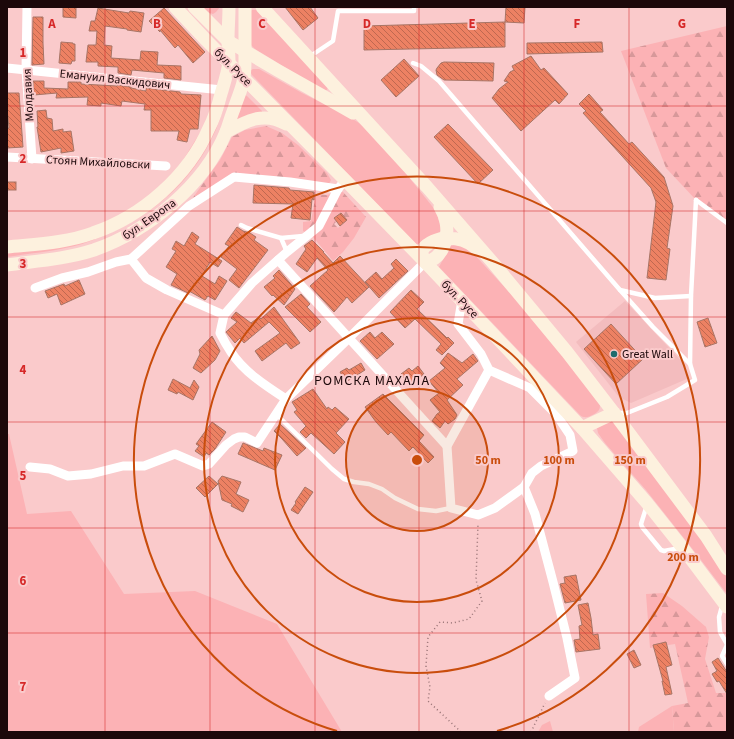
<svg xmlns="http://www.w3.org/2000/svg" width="734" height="739" font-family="'Source Sans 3',sans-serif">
	<defs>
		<pattern id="forest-firs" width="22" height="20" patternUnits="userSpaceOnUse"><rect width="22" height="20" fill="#fcb2b5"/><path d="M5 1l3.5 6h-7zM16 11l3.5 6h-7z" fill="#d7989a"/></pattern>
		<pattern id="building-back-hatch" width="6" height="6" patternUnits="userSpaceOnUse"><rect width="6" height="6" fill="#ed8163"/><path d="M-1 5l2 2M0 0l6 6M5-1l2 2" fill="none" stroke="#bf6850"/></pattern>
	</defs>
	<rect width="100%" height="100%" fill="#facacb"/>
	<polygon fill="#f3bcbe" points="625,301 685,365 689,378 631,403 619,397 576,342"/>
	<g fill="#fcb2b5">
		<polygon points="202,7 220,7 216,12 213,14 207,12"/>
		<polygon points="252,10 256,10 260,13 328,87 327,90 322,90 255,49 251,45 250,11"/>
		<polygon points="253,69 259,69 302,93 346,115 359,123 379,140 436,211 442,231 418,244 416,244 252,75 251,73 251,70"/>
		<path d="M229,86C214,167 158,219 82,244C58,251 32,253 7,257V252L66,243L162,194Z"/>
		<polygon points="245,95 247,96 262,111 262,113 236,120"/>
		<path d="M456,245L464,247L472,252L524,308L600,403C600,406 600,408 599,410C597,413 589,418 584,417C582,417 580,415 579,414L439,267L450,246Z"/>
		<polygon points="614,421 727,573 727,594 698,556 646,490 605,443 598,433 597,428 607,423"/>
		<polygon points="7,434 9,434 27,514 71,511 124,594 195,591 277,624 342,732 7,732"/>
		<polygon points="672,706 674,732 638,732 639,727"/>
		<polygon points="550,721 553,732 538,732 542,725"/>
	</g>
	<g fill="url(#forest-firs)" fill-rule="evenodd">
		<polygon points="727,26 727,223 696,200 666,168 621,51"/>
		<polygon points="266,126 282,133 298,145 327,173 331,180 329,184 237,173 189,203 220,160 232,137 245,130"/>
		<path d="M343,192L366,217L354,238L343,252L333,261L313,237L303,231V222L311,221L316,194L326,195ZM340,213L347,220L338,228L334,224L337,221L334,218Z"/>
		<polygon points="663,593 682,606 706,627 709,637 705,659 716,693 727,693 727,732 674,732 672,706 688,703 675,644 650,648 646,594"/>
	</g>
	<g fill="url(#building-back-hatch)" stroke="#a87566">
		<polygon points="63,7 76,7 76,18 63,17"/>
		<polygon points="285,7 310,7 318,18 303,30"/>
		<polygon points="506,7 525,7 524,23 505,22"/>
		<polygon points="98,8 129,13 130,11 144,13 141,32 127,30 127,29 105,26 104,45 112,46 111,58 140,60 141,51 158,52 157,65 181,66 181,80 164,78 164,73 132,70 131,75 118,73 118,67 98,66 98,62 86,62 88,45 96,45 97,31 89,31 91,21 95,21"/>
		<polygon points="164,8 205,52 193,63 178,45 175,48 160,30 160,32 149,21"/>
		<polygon points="33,17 43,17 43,43 44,64 32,65"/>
		<polygon points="505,22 505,47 364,50 364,26"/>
		<polygon points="61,42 73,43 73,44 75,44 75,61 72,61 71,64 59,63"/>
		<polygon points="602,42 603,52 527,54 527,43"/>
		<polygon points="531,56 541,70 544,68 568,94 559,104 555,100 521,131 492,98 499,89 508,82 504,81 510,72 514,70 512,66"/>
		<polygon points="404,59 419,76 396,97 381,80"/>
		<polygon points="444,62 494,63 493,81 444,80 437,75 436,70 437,68 441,63"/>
		<polygon points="33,81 44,81 44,88 68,89 68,82 81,82 81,84 117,86 117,85 131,87 131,88 146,91 146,88 180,92 181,94 201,95 198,129 190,129 187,142 177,140 179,131 151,131 151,110 144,110 145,104 122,101 121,106 101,103 101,106 87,105 88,97 56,98 57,93 34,95"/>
		<polygon points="7,93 19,93 23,147 7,148 7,128 9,128 7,109"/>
		<polygon points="589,94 603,110 600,112 629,144 632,142 664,177 673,206 667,248 670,249 666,280 647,278 656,202 651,188 583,113 586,111 579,104"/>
		<polygon points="46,110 47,118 52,119 53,131 63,129 63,132 71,131 74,151 61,153 61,148 41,152 37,127 38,127 37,111"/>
		<polygon points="448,124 493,170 478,184 434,137"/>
		<rect x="7" y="182" width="9" height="8"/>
		<polygon points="254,185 289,188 290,190 314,192 314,200 312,199 310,220 291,218 293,204 253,203"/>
		<polygon points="341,213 347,220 340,226 334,218"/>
		<polygon points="237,227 243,231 250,233 256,237 254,240 268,250 239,288 229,280 237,269 221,257 229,246 225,244"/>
		<polygon points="192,232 199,237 195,244 222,261 218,267 210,262 202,276 215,284 219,276 227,281 215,300 208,296 205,300 189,291 188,293 171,285 177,274 166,267 176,251 172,249 176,241 184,246"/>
		<polygon points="312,240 324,252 323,252 333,263 340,256 369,287 352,303 347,297 334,312 310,286 328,270 317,258 307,272 296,264 306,249 304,246"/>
		<polygon points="396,259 408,271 379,298 365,282 376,272 382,279 394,268 391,264"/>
		<polygon points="279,270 295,289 284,305 273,295 272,296 264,287 275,278 273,276"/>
		<polygon points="79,280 85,294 61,305 57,294 48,298 45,291 64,284 65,286"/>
		<polygon points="411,290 424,302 417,309 447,338 448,337 454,343 442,355 436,350 441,344 415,319 405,328 390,312"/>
		<polygon points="301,294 310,304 307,307 321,322 310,332 285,307"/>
		<polygon points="274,307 300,343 291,349 286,343 262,361 255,351 280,333 269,322 244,343 240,338 235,343 226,332 237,322 231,318 236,312 251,323 259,317 261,319"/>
		<polygon points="708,318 717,343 705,347 697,322"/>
		<polygon points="611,324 643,359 616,384 584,349"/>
		<polygon points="370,332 375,338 382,332 394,344 377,359 360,341"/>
		<polygon points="212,336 220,351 215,360 201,373 193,368 200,354 199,350"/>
		<polygon points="448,353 462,363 473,354 478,361 457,379 463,385 447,400 457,415 455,419 448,424 445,421 440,428 432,421 437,414 440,412 430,400 439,393 429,381 445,368 440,363"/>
		<polygon points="361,363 365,370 346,382 340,372 347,368 349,370"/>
		<polygon points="418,366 424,374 410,385 401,374 409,368 412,371"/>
		<polygon points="173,379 190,388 194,380 199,387 193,400 178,392 177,394 168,390"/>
		<polygon points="313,389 327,409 328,407 332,410 335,407 349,419 336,433 345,442 334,454 311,433 306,438 300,432 306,426 294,412 297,410 292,402"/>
		<polygon points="383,394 424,435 419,441 434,457 428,463 413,447 409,451 391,432 388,435 376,422 365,407"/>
		<polygon points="212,422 226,432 215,449 209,455 206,453 204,457 195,451 199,446 196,444"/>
		<polygon points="280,424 306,448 297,456 282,439 274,431"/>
		<polygon points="243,443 263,451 264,448 282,455 275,470 238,454"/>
		<polygon points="209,476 218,484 205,497 196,488"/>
		<polygon points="222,476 241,482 236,494 249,500 243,512 231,506 232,504 222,500 218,481"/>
		<polygon points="305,487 313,492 298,514 291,510 296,503 295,502"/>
		<polygon points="576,575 581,600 565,603 560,584 565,583 564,577"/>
		<polygon points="588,603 591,618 593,635 598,634 600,649 576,652 574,640 580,639 579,626 582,625 578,605"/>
		<polygon points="666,642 672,665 666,667 672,694 665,695 662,681 663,681 653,645"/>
		<polygon points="634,650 641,665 634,668 627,654"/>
		<polygon points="718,658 727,672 727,694 719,681 717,682 712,674 717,671 712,662"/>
	</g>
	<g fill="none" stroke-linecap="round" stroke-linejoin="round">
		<g stroke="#967274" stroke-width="1.5" stroke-dasharray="1 3" stroke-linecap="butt">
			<polyline points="461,732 428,701 430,687 426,666 428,637 440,622 453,623 469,619 482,601 476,580 478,524"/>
			<polyline points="531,732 545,703"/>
		</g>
		<g stroke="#fff" stroke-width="4.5">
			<polyline points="309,57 333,41 338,11 414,11 414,7"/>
			<polyline points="413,63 421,66 439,81 620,290 653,327 690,364"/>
			<polyline points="696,200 727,223"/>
			<polyline points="241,225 247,228 281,238 287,252"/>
			<polyline points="281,238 303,236"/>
			<polyline points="620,290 655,298 691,296"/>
			<polyline points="616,413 627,413 667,397 695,380 690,364 691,296 696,200"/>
			<polyline points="276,414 332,469 344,479 354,482 369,484 382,489 395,498 418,509 436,511 451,508"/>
			<polyline points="647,505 641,524 642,527 661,550 664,551 680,548"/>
			<polyline points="722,606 719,617 720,632 727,644"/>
			<polyline points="727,645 722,656 727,664"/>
		</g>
		<g stroke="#fff" stroke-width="9">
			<polyline points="27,7 26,70 32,159"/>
			<polyline points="7,68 222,90"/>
			<polyline points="7,157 166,166"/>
			<polyline points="131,259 189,206 234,177 290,182 338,189"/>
			<polyline points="278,260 447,446"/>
			<polyline points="35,288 62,278 88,272 116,262 131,259 146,278 167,290 224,315"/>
			<polyline points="462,300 458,324 481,354 489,370 530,388 556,414 570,435 573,451 541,466 532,473 524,487 535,514 553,582 567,638 575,678 549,696"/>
			<polyline points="489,370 447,446 451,508 478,515 495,508 524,487"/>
			<path d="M286,399C266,386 244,372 231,352C227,346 223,339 220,333L224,315L252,283L287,252L319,226L338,189L345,180"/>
			<polyline points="30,467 50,469 68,476 91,474 123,466 144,466 175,454 203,466 209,464 226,445 234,439 239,437 245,437 257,443 286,399 349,338 425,262"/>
		</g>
		<g stroke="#fdf1de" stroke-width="13">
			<polyline points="175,7 206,40 345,180 425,262 582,428 647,503 682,547 727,607"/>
			<polyline points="194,7 228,41 277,70 353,113"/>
			<polyline points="262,7 427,187 494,264 567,352 614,413 706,536 727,569"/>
			<path d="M226,132C246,121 264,111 286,124"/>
			<path d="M440,207C443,212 445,217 446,222C449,237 443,260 425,262C423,258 421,253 423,249C427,243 439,238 446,238C457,238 468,241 476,248"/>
			<path d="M7,247C36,244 66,243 93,233C143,216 188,176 209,128C215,117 218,106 221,94C224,84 228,72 229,61C229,54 228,47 228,40C228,29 229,18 229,7"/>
			<path d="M7,265C36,261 66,259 94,250C148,231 204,186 226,132C229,124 231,116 234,109C237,99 243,87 244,77C245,71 245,65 245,59C245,41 245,24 245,7"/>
			<polyline points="582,428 614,413"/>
		</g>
	</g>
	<path fill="none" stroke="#d62828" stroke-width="1" stroke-opacity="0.55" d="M105,7V732M210,7V732M315,7V732M419,7V732M524,7V732M629,7V732M7,106H727M7,211H727M7,317H727M7,422H727M7,528H727M7,633H727"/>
	<circle cx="417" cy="460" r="71" fill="#c94d0c" fill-opacity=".12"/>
	<g fill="none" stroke="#c94d0c" stroke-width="2">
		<circle cx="417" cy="460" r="71"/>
		<circle cx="417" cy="460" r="142"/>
		<circle cx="417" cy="460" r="213"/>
		<path d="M337 731A283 283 0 1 1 497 731"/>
	</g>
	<circle fill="#206c6d" stroke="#facacb" stroke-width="1.5" cx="614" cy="354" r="4"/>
	<g text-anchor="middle" stroke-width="4" stroke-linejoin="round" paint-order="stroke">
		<g font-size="12" fill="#1c080a" stroke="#facacb">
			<text transform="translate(233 67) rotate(45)" y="4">бул. Русе</text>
			<text transform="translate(115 79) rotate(6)" y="4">Емануил Васкидович</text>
			<text transform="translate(28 95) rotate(-93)" y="4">Молдавия</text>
			<text transform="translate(98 162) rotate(3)" y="4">Стоян Михайловски</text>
			<text transform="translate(149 219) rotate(-35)" y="4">бул. Европа</text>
			<text transform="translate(460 299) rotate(46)" y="4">бул. Русе</text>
		</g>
		<g font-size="12" fill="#1c080a" stroke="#facacb" text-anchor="start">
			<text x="622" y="358">Great Wall</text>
		</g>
		<g font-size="14" letter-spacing="1" fill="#1c080a" stroke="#facacb">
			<text x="372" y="385">РОМСКА МАХАЛА</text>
		</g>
	</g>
	<g font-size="13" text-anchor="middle" font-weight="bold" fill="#d62828" stroke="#facacb" stroke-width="4" stroke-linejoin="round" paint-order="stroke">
		<text x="52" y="28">A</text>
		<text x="157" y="28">B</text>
		<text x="262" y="28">C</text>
		<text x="367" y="28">D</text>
		<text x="472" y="28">E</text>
		<text x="577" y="28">F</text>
		<text x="682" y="28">G</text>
		<text x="23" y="57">1</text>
		<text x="23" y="163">2</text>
		<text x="23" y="268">3</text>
		<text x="23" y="374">4</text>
		<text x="23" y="480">5</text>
		<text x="23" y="585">6</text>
		<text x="23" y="691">7</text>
	</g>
	<circle cx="417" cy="460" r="6" fill="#c94d0c" stroke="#facacb" stroke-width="2"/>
	<g font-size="12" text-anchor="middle" font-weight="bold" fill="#c94d0c" stroke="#facacb" stroke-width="4" stroke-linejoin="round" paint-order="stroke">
		<text x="488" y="464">50 m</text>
		<text x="559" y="464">100 m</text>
		<text x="630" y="464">150 m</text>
		<text x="683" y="561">200 m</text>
	</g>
	<rect width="734" height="739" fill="none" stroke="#1c080a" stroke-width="16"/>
</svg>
